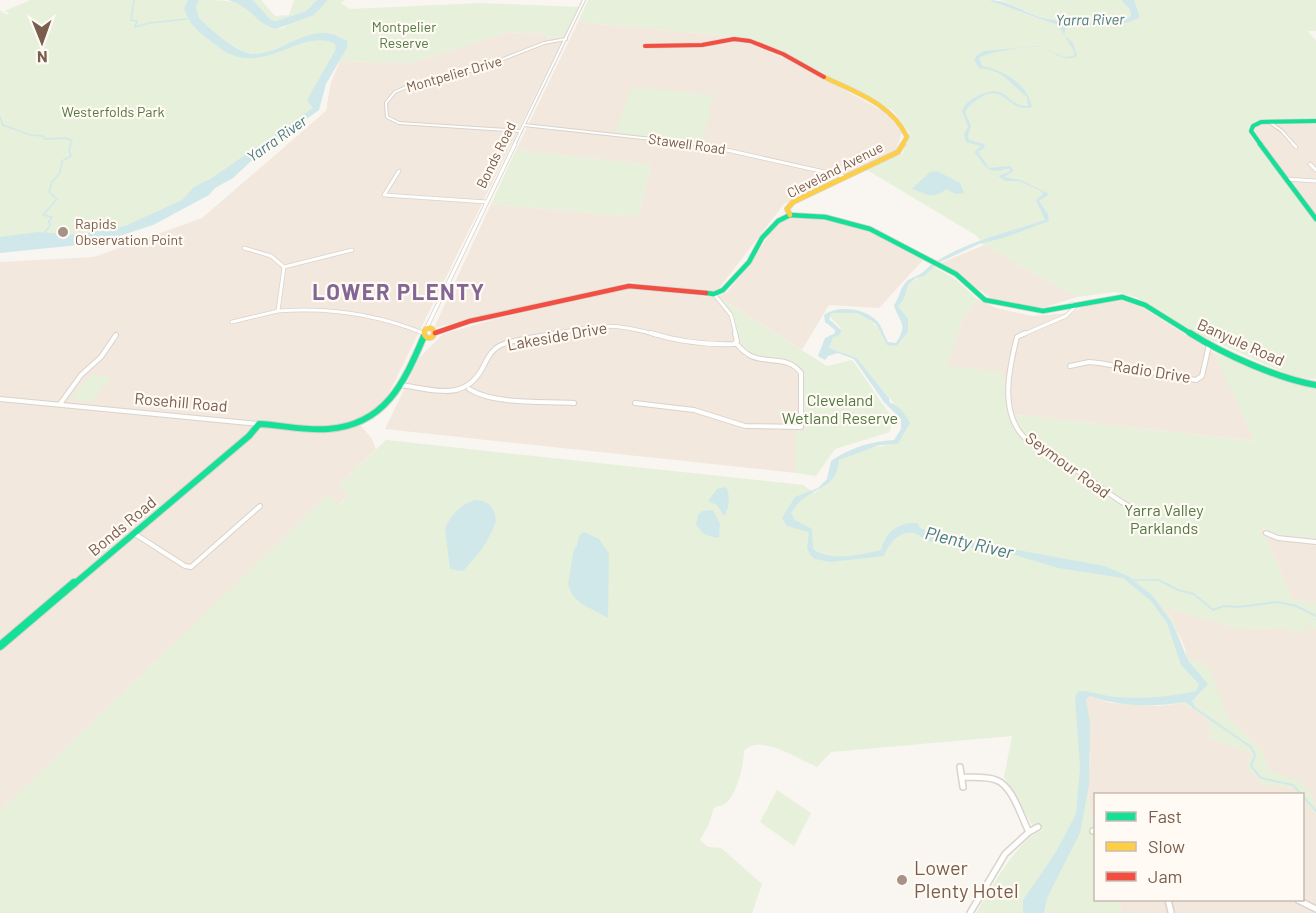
<svg xmlns="http://www.w3.org/2000/svg" width="1316" height="913" font-family="Barlow,sans-serif">
	<rect width="100%" height="100%" fill="#f9f5f0"/>
	<g fill="#f2e8de">
		<polygon points="578,22 740,37 740,40 793,61 886,113 902,132 896,151 784,204 717,291 711,292 630,282 434,328 491,204 638,217 651,165 516,150"/>
		<polygon points="509,32 542,34 550,38 564,37 388,395 381,404 356,420 372,439 376,449 339,485 349,495 338,505 328,496 0,811 0,262 94,257 202,218 326,111 331,82 340,61 409,63"/>
		<polygon points="1316,119 1316,222 1247,132 1257,121"/>
		<polygon points="800,216 831,220 863,229 923,260 879,308 829,305 802,350 723,300 734,316 739,341 760,357 782,359 801,367 803,373 804,423 807,428 796,432 796,473 385,429 419,358 443,334 492,320 632,288 708,297 719,296 727,292 743,273 776,225 785,218"/>
		<polygon points="984,245 1077,297 1043,308 1003,303 991,298 941,263"/>
		<polygon points="977,299 996,308 1032,316 1072,313 1080,308 1108,300 1122,300 1139,305 1214,353 1256,441 1007,414 946,367 962,321"/>
		<polygon points="1261,528 1275,534 1316,538 1316,603 1293,600 1266,538 1259,533"/>
		<polygon points="1164,607 1240,629 1283,628 1307,633 1302,622 1316,622 1316,913 1122,913 1118,900 1302,900 1302,794 1096,794 1095,825 1090,812 1088,790 1090,758 1086,699 1090,696 1110,703 1158,706 1183,703 1195,710 1185,648 1171,617"/>
	</g>
	<g fill="#e7f0db">
		<path d="M30,0H189L184,8L248,58L319,39H328L339,45L316,107L189,198L150,219L102,234L0,239V10L6,15L9,12H4C13,6 21,5 30,0Z"/>
		<path d="M199,0C212,0 228,0 241,4C257,11 263,33 283,28L328,0H345L341,3L350,9L482,3L578,7L564,37L550,38L542,34L509,32L409,63L340,61L349,42C305,15 278,66 243,51C227,44 212,30 199,18L196,6Z"/>
		<polygon points="253,0 261,0 275,16 289,15 294,0 317,0 306,11 276,21 271,20"/>
		<polygon points="588,0 988,0 1056,24 1136,20 1139,13 1135,8 1134,0 1316,0 1316,31 1307,31 1316,40 1316,119 1257,121 1247,132 1316,222 1316,379 1296,378 1189,330 1136,297 1115,292 1077,297 984,245 977,236 867,170 903,153 909,132 892,110 778,50 740,37 578,22"/>
		<polygon points="1000,0 1121,0 1130,10 1131,17 1061,22 1035,15"/>
		<polygon points="632,87 713,95 703,142 615,133"/>
		<polygon points="516,150 651,165 638,217 491,204"/>
		<path d="M934,267L955,279L977,299L962,321L947,366L1003,372L1007,414L1255,441L1214,353L1297,383L1316,386V538L1275,534L1263,528L1259,531L1266,538L1293,600L1316,603V629L1303,622L1308,634L1283,628L1240,629L1165,608L1175,624L1185,655L1210,669L1227,716L1263,752L1270,772C1296,777 1316,786 1316,816L1303,799L1302,794H1299L1294,788L1264,785L1247,768L1251,753L1210,739L1208,719L1183,703C1151,707 1120,707 1090,696L1086,699L1090,724L1088,790L1090,812L1095,825L1096,900H1118L1122,913H976C990,890 1018,838 1043,830L1040,825H1032L1004,777L1012,736L831,752L817,767C799,759 760,733 744,751C744,764 736,799 723,805C720,806 717,806 714,808L708,826L700,840L708,847L721,848L762,884L752,913H0V811L328,495L339,505L349,495L339,485L386,440L803,485L814,493C828,487 829,470 840,460C849,452 886,444 898,444L910,423L857,358L829,348L833,336L841,328L829,316L831,313H857L866,318L876,325L887,345L900,343L908,332V320L898,306L904,299L908,285Z"/>
		<path d="M721,299L827,366L852,360C867,379 877,399 892,416L890,432L835,449L816,476L796,473V431L807,428L803,421V374C795,351 765,364 749,352C736,344 738,331 734,319C732,312 725,305 721,299Z"/>
		<polygon points="93,375 111,377 91,402 71,400 80,386"/>
		<polygon points="777,790 811,813 794,846 760,822"/>
	</g>
	<g fill="#d0e8ea">
		<path d="M188,0H199L196,6L199,18C212,30 228,46 245,52C274,62 300,27 331,34C337,35 342,39 348,41L347,48L326,84L319,110L263,150L233,178L215,188L209,195L153,225L98,243L0,253V237L38,232L78,235L125,226L182,200L194,187L212,178L313,108L307,100L336,49L335,44C306,28 269,70 232,55C225,53 219,47 212,42C198,32 189,24 184,8Z"/>
		<path d="M228,0H253L271,20L276,21L306,11L317,0H328L314,15L276,29C255,24 253,7 228,0Z"/>
		<path d="M988,0C1007,0 1020,10 1037,16C1065,25 1099,22 1128,18L1131,16L1130,10L1121,0H1134L1140,17C1126,28 1085,23 1066,26L1064,35L1073,43L1077,56C1062,64 1054,50 1041,47C1032,45 986,52 979,58L982,66C1003,70 1028,84 1032,107C1010,114 1005,84 983,96C975,101 969,104 965,112L971,126L968,136L969,140L984,144L985,147L978,152L989,168L1010,166L1014,171L1004,177L1021,180L1049,194L1039,201L1048,214L1049,221L1003,238L979,244L938,263L924,276L916,278L908,285L904,299L898,306L908,319V332L897,346L887,345L876,324L866,318L857,313H831L829,319L842,331L838,336L833,337L829,348L857,358L889,398L890,403C899,405 906,415 910,423L898,444L880,445L839,460C837,486 820,486 804,498C799,502 795,507 791,513L795,520L812,529L813,549C830,562 858,555 877,551L881,550C886,531 899,522 917,523L920,528L935,535L1104,566L1128,576L1152,595L1171,621L1189,662L1208,684L1192,701L1195,706L1194,708L1185,702C1153,707 1121,707 1090,696L1086,699L1090,724L1089,785L1080,833L1047,898L1044,913H1023V900L1056,852L1076,814L1080,767L1075,696L1079,691C1092,691 1104,696 1116,697C1142,699 1171,697 1196,691L1199,684L1181,665L1167,623L1151,601L1123,578L1058,568L1009,553L926,541C910,523 891,537 884,556L830,562L815,559L811,556L807,548L809,532L787,526L782,518L795,497L818,488L827,479L831,461C849,448 872,441 894,440L901,429V419L884,402L854,359L838,353L828,356L825,360L818,356L825,338L835,333V330L825,322L824,315C839,305 864,308 877,321C882,326 884,336 888,342L896,343C909,323 899,323 894,305C900,297 900,287 907,281C912,277 919,276 923,272C951,245 1007,233 1045,220L1036,200L1043,194L1041,191L1019,181H1006L998,176L1009,172L1011,169C1005,168 1002,171 996,171C985,171 981,159 974,152L981,146L966,142L964,134L968,127L962,111C966,102 971,99 980,95C1009,82 1004,106 1028,106L1027,97C1008,82 1004,70 979,68L974,60L977,55L984,51L1039,46L1064,57L1074,56V51L1058,25Z"/>
		<path d="M937,171L960,183L964,193L956,194L946,189C933,200 927,194 912,189L930,172Z"/>
		<path d="M724,487L727,489C730,496 729,510 724,516L717,505L708,501L717,489Z"/>
		<path d="M475,500C488,500 495,508 496,521C489,541 478,555 463,571L450,569L445,528C451,515 461,504 475,500Z"/>
		<polygon points="713,510 720,524 719,537 716,538 704,534 696,525 698,515 702,511"/>
		<polygon points="584,532 599,539 609,554 608,618 582,604 573,596 568,584 574,549 577,546 579,536"/>
	</g>
	<g fill="none" stroke-linecap="round" stroke-linejoin="round">
		<g stroke="#d0e8ea" stroke-width="1.5">
			<polyline points="134,0 131,20 137,21 135,27 149,23 187,19"/>
			<polyline points="0,117 3,125 30,135 43,136 44,139 66,138 72,141 69,150 71,156 62,161 60,173 52,182 49,192 57,199 43,215 52,217 49,221 50,226 44,233"/>
			<polyline points="1133,580 1159,580 1168,585"/>
		</g>
		<g stroke="#d0e8ea" stroke-width="2">
			<polyline points="1165,583 1178,590 1194,594 1213,610 1224,606 1238,607 1278,602 1296,606 1316,616"/>
			<polyline points="1193,707 1251,747 1255,755 1251,766 1261,778 1293,785 1316,811"/>
		</g>
		<defs>
			<g id="street-far3">
				<polyline points="1268,121 1282,131 1294,145"/>
				<polyline points="524,125 707,145"/>
				<polyline points="521,131 399,123 387,117 386,103 395,92 411,85 475,70 544,43 566,39"/>
				<polyline points="514,145 584,0"/>
			</g>
			<g id="street-far2">
				<polyline points="700,144 847,177"/>
				<polyline points="1293,144 1296,147"/>
				<polyline points="1310,164 1316,170"/>
				<polyline points="399,171 384,195 487,202"/>
				<polyline points="1286,179 1316,181"/>
				<path d="M244,248L271,256L284,267L278,311C329,307 376,314 423,333"/>
				<polyline points="284,267 352,250"/>
				<polyline points="714,294 731,315 736,335"/>
				<polyline points="232,322 278,311"/>
				<polyline points="426,329 515,144"/>
				<path d="M549,335C593,326 612,321 656,335"/>
				<polyline points="1022,335 1066,316 1074,308 1072,304"/>
			</g>
			<g id="street-far1">
				<path d="M651,333C679,342 705,345 734,344L737,341L735,333"/>
				<path d="M1025,333L1017,337C1009,368 999,413 1025,438C1040,452 1059,460 1076,470C1096,482 1113,499 1134,509"/>
				<polyline points="1070,366 1089,362 1099,363 1196,380 1202,376 1209,345"/>
				<path d="M400,385C433,389 465,403 483,367C487,359 492,349 501,345C517,338 539,337 557,333"/>
				<path d="M469,389C494,405 544,401 574,403"/>
				<polyline points="0,399 259,424"/>
				<path d="M635,403L694,410L745,426L801,427V373C788,355 768,364 751,356C745,353 740,348 736,343"/>
				<polyline points="60,404 81,375 101,357 116,335"/>
				<polyline points="1266,533 1278,538 1316,542"/>
				<polyline points="135,534 185,566 191,567 260,506"/>
			</g>
			<g id="street">
				<polyline points="960,767 963,787"/>
				<path d="M962,777C973,778 985,776 996,780C1013,786 1021,817 1029,832L1005,854L970,913"/>
				<polyline points="1093,831 1096,832"/>
				<polyline points="1029,832 1038,827"/>
				<polyline points="1168,900 1171,912"/>
				<polyline points="1298,900 1316,909"/>
			</g>
			<polyline id="fast-far3" points="1261,145 1251,131 1253,126 1261,122 1316,121"/>
			<g id="fast-far2">
				<polyline points="1260,144 1316,219"/>
				<polyline points="706,293 714,294 723,290 749,262 762,238 778,221 790,215 825,217 870,229 956,274 985,300 1043,311 1122,297 1145,305 1193,335"/>
			</g>
			<g id="fast-far1">
				<path d="M1190,333C1223,354 1279,379 1316,385"/>
				<path d="M73,585L249,436L259,424C282,425 305,431 328,429C385,425 404,383 424,336"/>
			</g>
			<polyline id="fast" points="0,646 74,583"/>
			<path id="slow-far1" d="M824,77C855,92 892,104 907,137L902,145"/>
			<g id="slow">
				<polyline points="790,215 787,209 793,202 898,152 903,144"/>
				<circle cx="429" cy="333" r="5"/>
			</g>
			<polyline id="jam-far1" points="645,46 702,45 734,39 750,41 783,54 824,77"/>
			<polyline id="jam" points="435,333 470,321 629,286 706,293"/>
		</defs>
		<use href="#street-far3" stroke="#d9d2cd" stroke-width="4"/>
		<use href="#street-far2" stroke="#d9d2cd" stroke-width="4.5"/>
		<use href="#street-far1" stroke="#d9d2cd" stroke-width="6"/>
		<use href="#street" stroke="#d9d2cd" stroke-width="8"/>
		<use href="#fast-far3" stroke="#d9d2cb" stroke-width="5"/>
		<use href="#fast-far2" stroke="#d9d2cb" stroke-width="6"/>
		<use href="#fast-far1" stroke="#d9d2cb" stroke-width="8"/>
		<use href="#fast" stroke="#d9d2cb" stroke-width="10"/>
		<use href="#slow-far1" stroke="#d9d2cb" stroke-width="5"/>
		<use href="#slow" stroke="#d9d2cb" stroke-width="6"/>
		<use href="#jam-far1" stroke="#d9d2cb" stroke-width="5"/>
		<use href="#jam" stroke="#d9d2cb" stroke-width="6"/>
		<use href="#street-far3" stroke="#fefefd" stroke-width="2"/>
		<use href="#street-far2" stroke="#fefefd" stroke-width="3"/>
		<use href="#street-far1" stroke="#fefefd" stroke-width="4"/>
		<use href="#street" stroke="#fefefd" stroke-width="5"/>
		<use href="#fast-far3" stroke="#16e098" stroke-width="4"/>
		<use href="#fast-far2" stroke="#16e098" stroke-width="4.5"/>
		<use href="#fast-far1" stroke="#16e098" stroke-width="6"/>
		<use href="#fast" stroke="#16e098" stroke-width="8"/>
		<use href="#slow-far1" stroke="#ffcf43" stroke-width="4"/>
		<use href="#slow" stroke="#ffcf43" stroke-width="4.5"/>
		<use href="#jam-far1" stroke="#f24e42" stroke-width="4"/>
		<use href="#jam" stroke="#f24e42" stroke-width="4.5"/>
	</g>
	<g fill="#a69286" stroke="#fffaf3" stroke-width="2">
		<circle cx="63" cy="232" r="6"/>
		<circle cx="902" cy="880" r="6"/>
	</g>
	<g text-anchor="middle" stroke-width="4.5" stroke-linejoin="round" paint-order="stroke">
		<g font-size="14" fill="#527942" stroke="#fffaf3">
			<text x="404" y="32">Montpelier<tspan x="404" dy="16">Reserve</tspan></text>
			<text x="113" y="117">Westerfolds Park</text>
		</g>
		<g font-size="14" fill="#795d4d" stroke="#fffaf3">
			<text transform="translate(454 74) rotate(-16)" y="5">Montpelier Drive</text>
			<text transform="translate(687 144) rotate(8)" y="5">Stawell Road</text>
			<text transform="translate(496 155) rotate(-64)" y="5">Bonds Road</text>
			<text transform="translate(835 170) rotate(-27)" y="5">Cleveland Avenue</text>
		</g>
		<g font-size="14" fill="#795d4d" stroke="#fffaf3" text-anchor="start">
			<text x="75" y="229">Rapids<tspan x="75" dy="16">Observation Point</tspan></text>
		</g>
		<g font-size="15" font-style="italic" fill="#437b85" stroke="#fffaf3">
			<text transform="translate(1090 20) rotate(-1)" y="5">Yarra River</text>
			<text transform="translate(277 139) rotate(-35)" y="5">Yarra River</text>
		</g>
		<g font-size="16" fill="#795d4d" stroke="#fffaf3">
			<text transform="translate(557 336) rotate(-10)" y="6">Lakeside Drive</text>
			<text transform="translate(1241 342) rotate(24)" y="6">Banyule Road</text>
			<text transform="translate(1152 371) rotate(9)" y="6">Radio Drive</text>
			<text transform="translate(181 402) rotate(5)" y="6">Rosehill Road</text>
			<text transform="translate(1068 465) rotate(36)" y="6">Seymour Road</text>
			<text transform="translate(122 526) rotate(-40)" y="6">Bonds Road</text>
		</g>
		<g font-size="16" fill="#527942" stroke="#fffaf3">
			<text x="840" y="406">Cleveland<tspan x="840" dy="18">Wetland Reserve</tspan></text>
			<text x="1164" y="516">Yarra Valley<tspan x="1164" dy="18">Parklands</tspan></text>
		</g>
		<g font-size="18" font-style="italic" fill="#437b85" stroke="#fffaf3">
			<text transform="translate(969 543) rotate(13)" y="6">Plenty River</text>
		</g>
		<g font-size="20" fill="#795d4d" stroke="#fffaf3" text-anchor="start">
			<text x="914" y="875">Lower<tspan x="914" dy="23">Plenty Hotel</tspan></text>
		</g>
		<g font-size="22" font-weight="bold" letter-spacing="1.5" fill="#846694" stroke="#fffaf3">
			<text x="399" y="300">LOWER PLENTY</text>
		</g>
	</g>
	<rect x="1094" y="793" width="210" height="108" fill="#fffaf3" stroke="#c9bbb1" stroke-width="1.5"/>
	<rect x="1106" y="812" width="30" height="9" fill="#16e098" stroke="#c9bbb1" stroke-width="1.5"/>
	<text x="1148" y="823" font-size="18" fill="#795d4d">Fast</text>
	<rect x="1106" y="842" width="30" height="9" fill="#ffcf43" stroke="#c9bbb1" stroke-width="1.5"/>
	<text x="1148" y="853" font-size="18" fill="#795d4d">Slow</text>
	<rect x="1106" y="872" width="30" height="9" fill="#f24e42" stroke="#c9bbb1" stroke-width="1.5"/>
	<text x="1148" y="883" font-size="18" fill="#795d4d">Jam</text>
	<g transform="translate(42 42) rotate(179)" stroke="#fffaf3" stroke-width="4.5" paint-order="stroke">
	<path d="M0-4.5L10 22L0 15L-10 22Z" fill="#795d4d"/>
	<text y="-9" font-size="16" font-weight="bold" text-anchor="middle" fill="#795d4d">N</text>
	</g>
</svg>
